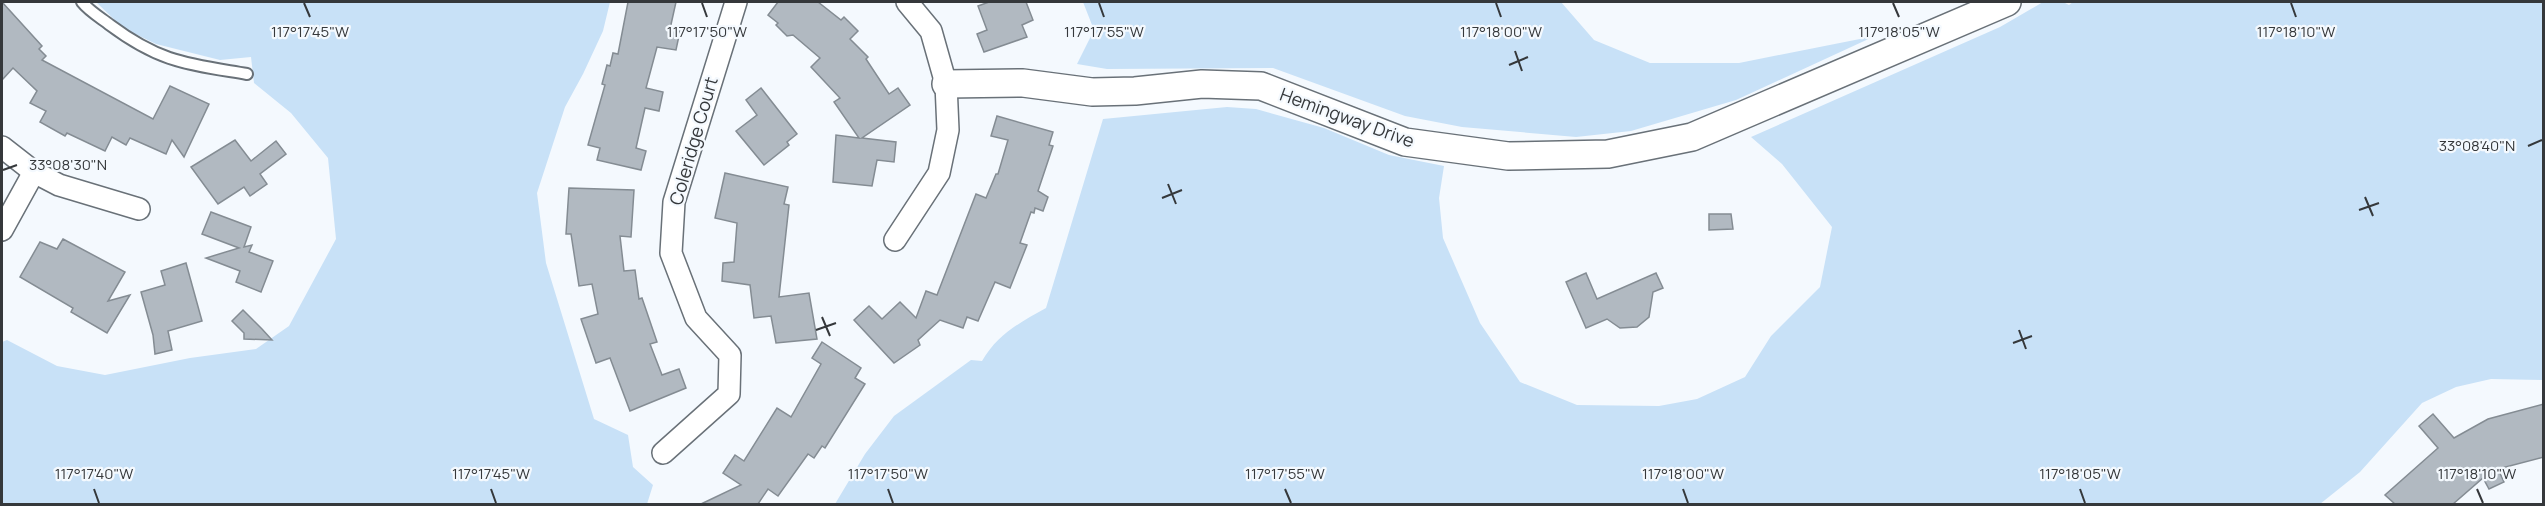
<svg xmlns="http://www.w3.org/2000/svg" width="2545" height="506" font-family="Manrope,sans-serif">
	<rect width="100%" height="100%" fill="#f4f9fe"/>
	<g fill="#c8e1f7">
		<polygon points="96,2 610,2 603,31 583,74 565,107 537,193 546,263 594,419 628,435 633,467 653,485 647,504 2,504 2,342 7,340 57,366 105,375 190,358 256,349 289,326 336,239 328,158 291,113 254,83 251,57 220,60 156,44 123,28"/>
		<polygon points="1083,2 1561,2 1594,40 1650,63 1739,63 1875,36 1736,100 1631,131 1576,137 1462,127 1405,116 1273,68 1107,69 1077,64 1094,30"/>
		<path d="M2043,2H2063L2069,5L2073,2H2543V380L2491,379L2456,387L2422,403L2360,472L2320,504H835L865,454L894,416L971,360L982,361C998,334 1019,323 1046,308L1103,119L1227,107L1256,109L1324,128L1389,155L1444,166L1439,198L1443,238L1480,323L1520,382L1577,405L1659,406L1697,399L1745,377L1771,336L1820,287L1832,227L1782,164L1751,137L2000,27Z"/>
	</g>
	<g fill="#b1b9c1" stroke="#848c93" stroke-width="1.5">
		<polygon points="2,2 42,46 39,49 46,56 42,60 153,119 170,86 209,104 184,157 172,140 166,154 130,138 126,145 112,137 105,151 67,133 65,136 40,122 46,111 30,103 37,91 13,68 2,80"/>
		<polygon points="628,2 676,2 670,29 680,31 676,50 657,47 646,88 663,92 659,111 645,108 636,148 646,151 641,170 597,160 600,148 588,145 605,85 602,84 607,65 610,66 613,53 618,54"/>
		<polygon points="778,2 818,2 841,20 844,17 858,31 850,39 868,57 866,59 889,94 898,88 910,105 862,138 896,142 894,162 877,160 872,186 833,182 836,135 859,138 834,102 840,98 811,67 820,58 793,35 787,36 776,25 778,23 768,15"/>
		<polygon points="989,2 1026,2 1033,20 1022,25 1027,37 984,52 977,34 987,30 978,6"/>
		<polygon points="761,88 797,134 787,142 789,145 764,165 736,131 757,115 746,100"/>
		<polygon points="997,116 1053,132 1049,145 1053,146 1038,191 1048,197 1043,211 1035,208 1034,213 1031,212 1020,243 1027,245 1010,288 995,282 978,321 967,317 963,328 940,320 918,340 920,345 894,363 854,320 869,306 882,319 900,302 916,318 926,291 937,295 976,194 986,198 996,174 998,174 1008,140 991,136"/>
		<polygon points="235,140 251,161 276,141 286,154 260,174 267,184 250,196 244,187 218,204 191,167"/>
		<polygon points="725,173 788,187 784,204 789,205 779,297 809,293 817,339 776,343 771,316 754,318 750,285 722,281 723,263 734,262 737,223 715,218"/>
		<polygon points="569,188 634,190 631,237 620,236 624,271 635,270 639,299 642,298 657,342 650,344 662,375 679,369 686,388 630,411 610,358 596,363 581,319 598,314 592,284 579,286 571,234 566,234"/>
		<polygon points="211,212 251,227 244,247 252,245 249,252 273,261 261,292 236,282 240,271 206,258 239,248 202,234"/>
		<polygon points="1709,214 1731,214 1733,229 1709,230"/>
		<polygon points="63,239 125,272 108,301 130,295 107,333 71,312 73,308 20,277 40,242 57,249"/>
		<polygon points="186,263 202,321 168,331 172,350 155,354 153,335 141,292 165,285 161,271"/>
		<polygon points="1586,273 1597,299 1656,273 1663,288 1653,292 1649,317 1637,327 1620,328 1607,319 1586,328 1566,282"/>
		<polygon points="243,310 262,329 272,340 244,339 244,333 232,321"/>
		<polygon points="822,342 861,368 855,378 865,384 825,448 822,446 814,458 808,454 778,496 768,489 758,504 701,504 741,485 723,473 735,455 744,461 777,408 791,417 821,364 812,358"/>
		<polygon points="2544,404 2544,457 2498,469 2504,482 2489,489 2483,478 2453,504 2395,504 2385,495 2438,448 2419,426 2433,414 2454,438 2488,419"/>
	</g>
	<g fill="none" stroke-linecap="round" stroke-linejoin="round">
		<defs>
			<path id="service" d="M82,2C89,11 101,18 110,25C161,63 188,64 247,74"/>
			<g id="minor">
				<polyline points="2,147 34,172 59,185 139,209"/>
				<polyline points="2,230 34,172"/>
				<polyline points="895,240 939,173 948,130 946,84 931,31 907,2"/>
				<polyline points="663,453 729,394 730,355 696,318 671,253 674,202 736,2"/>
			</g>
			<polyline id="tertiary" points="946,84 1023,83 1092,92 1135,91 1202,84 1261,86 1405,142 1508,156 1608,154 1692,137 2007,2"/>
		</defs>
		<use href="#service" stroke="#697178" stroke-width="14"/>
		<use href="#minor" stroke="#697178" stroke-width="24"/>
		<use href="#tertiary" stroke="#697178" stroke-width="30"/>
		<use href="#service" stroke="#fff" stroke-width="10"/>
		<use href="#minor" stroke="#fff" stroke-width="21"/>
		<use href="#tertiary" stroke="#fff" stroke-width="27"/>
	</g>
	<path fill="none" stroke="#35383b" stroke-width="2" d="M304,3L310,17M702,3L707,17M1099,3L1104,17M1496,3L1501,17M1893,3L1899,17M2291,3L2296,17M1515,51L1522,71M1509,65L1528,57M2528,146L2542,140M3,170L17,165M1168,184L1176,204M2365,197L2373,216M1162,198L1182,190M2359,210L2379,203M822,317L830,336M816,330L836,323M2019,330L2026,349M2013,343L2032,336M94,489L99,503M491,489L496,503M888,489L893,503M1285,489L1291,503M1683,489L1688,503M2080,489L2085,503M2477,489L2483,503"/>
	<g text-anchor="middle" stroke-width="4.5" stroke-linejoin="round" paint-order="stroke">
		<g font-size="18" fill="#35383b" stroke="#f4f9fe">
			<text transform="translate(1347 118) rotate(20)" y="6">Hemingway Drive</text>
			<text transform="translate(694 141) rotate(-74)" y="6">Coleridge Court</text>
		</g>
	</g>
	<g font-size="15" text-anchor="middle" fill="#35383b" stroke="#f4f9fe" stroke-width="4.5" stroke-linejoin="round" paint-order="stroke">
		<text x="310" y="37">117°17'45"W</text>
		<text x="707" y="37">117°17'50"W</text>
		<text x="1104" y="37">117°17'55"W</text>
		<text x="1501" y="37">117°18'00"W</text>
		<text x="1899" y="37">117°18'05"W</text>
		<text x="2296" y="37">117°18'10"W</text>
		<text x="2477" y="151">33°08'40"N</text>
		<text x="68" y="170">33°08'30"N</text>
		<text x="94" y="479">117°17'40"W</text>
		<text x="491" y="479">117°17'45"W</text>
		<text x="888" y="479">117°17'50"W</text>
		<text x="1285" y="479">117°17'55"W</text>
		<text x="1683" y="479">117°18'00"W</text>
		<text x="2080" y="479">117°18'05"W</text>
		<text x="2477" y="479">117°18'10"W</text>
	</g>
	<rect width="2545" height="506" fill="none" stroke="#35383b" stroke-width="6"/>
</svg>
